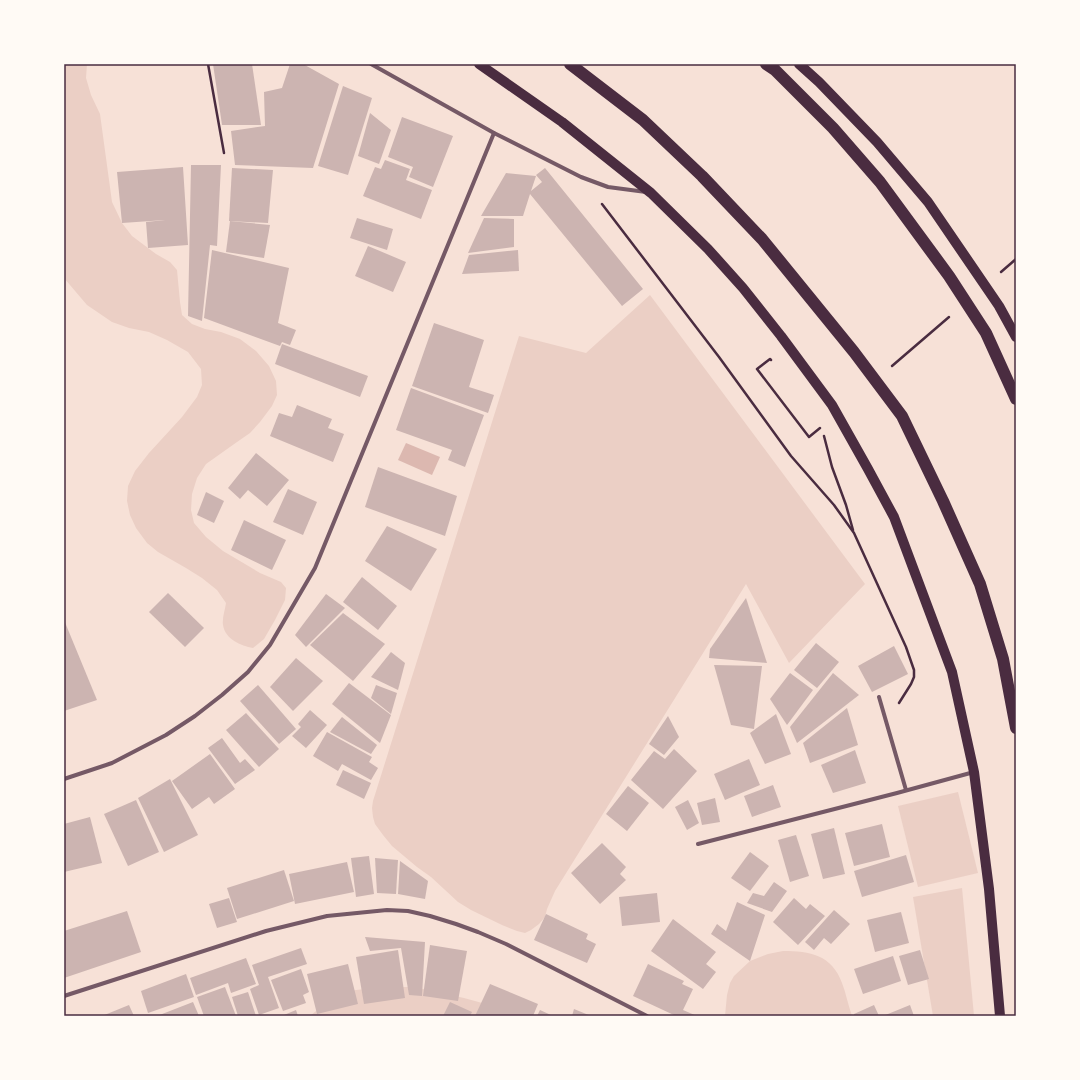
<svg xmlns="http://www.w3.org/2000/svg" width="1080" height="1080" font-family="'DM Sans',sans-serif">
	<rect width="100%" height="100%" fill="#f7e1d7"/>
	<g fill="#ebcfc5">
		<path d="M64,64H87L86,78L91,95L100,114L112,202L122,223L132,236L156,254L170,262L177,270L180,302L182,315L192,324L205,329L221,332L240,339L256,351L269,366L276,381L277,395L272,406L260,422L250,433L237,442L206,464L197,478L192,494L191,510L194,523L206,537L223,551L260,573L281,582L286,588L285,600L275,620L264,639L253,648C241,646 225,639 223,625C222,618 225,610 226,603L217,590L202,578L186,568L158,552L147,543L136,528L130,515L127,501L128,486L135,471L149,453L182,417L197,397L202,385L201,369L188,352L167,340L149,332L129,328L112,322L87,305L64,278Z"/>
		<polygon points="650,295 865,584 789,663 746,584 555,891 547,909 545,917 539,924 531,930 525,933 517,931 502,925 471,910 458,902 431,877 417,867 392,846 383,835 375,824 373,817 372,808 373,801 519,336 586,353"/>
		<polygon points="958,792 978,873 918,887 898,806"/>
		<polygon points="962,888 974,1016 933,1016 913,897"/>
		<path d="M783,951C810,951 832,955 842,983C846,993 848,1005 852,1016H725L727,995L730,983L734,976L750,961L768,954Z"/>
		<polygon points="382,987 414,987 464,998 504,1009 518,1016 310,1016 339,992"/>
	</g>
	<polygon fill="#dcb8b0" points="406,443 440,457 432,475 398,460"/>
	<g fill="#ccb4b1">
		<polygon points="213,64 252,64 261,125 222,125"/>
		<polygon points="290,64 303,64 339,84 313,168 235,165 231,131 265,126 264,92 282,88"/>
		<polygon points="343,86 372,98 348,175 318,166"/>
		<polygon points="370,113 391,130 379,164 358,156"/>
		<polygon points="402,117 453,136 433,187 409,177 413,167 388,157"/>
		<polygon points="385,160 410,169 406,180 432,190 421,219 363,196 375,167 381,169"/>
		<polygon points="191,165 221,165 217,246 210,245 202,321 188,316"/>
		<polygon points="183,167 188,245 148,248 146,222 165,220 122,223 117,172"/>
		<polygon points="232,168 273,170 268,223 229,221"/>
		<polygon points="545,168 643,289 622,306 530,194 523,216 481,216 506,173 536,176 531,191 542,182 536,175"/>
		<polygon points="357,218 393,229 387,250 350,238"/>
		<polygon points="484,218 514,219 514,247 468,253"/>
		<polygon points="230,221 270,225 264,258 226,252"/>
		<polygon points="368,246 406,262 393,292 355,276"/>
		<polygon points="212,250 289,268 278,323 296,330 290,345 282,342 280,346 204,318"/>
		<polygon points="518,250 519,271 462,274 469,255"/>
		<polygon points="434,323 484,340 469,387 494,395 488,413 412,386"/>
		<polygon points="282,344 368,376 360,397 275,364"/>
		<polygon points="411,388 484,415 465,467 448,460 452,450 396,430"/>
		<polygon points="297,405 332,419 328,428 344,434 333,462 270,436 279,413 292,417"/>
		<polygon points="256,453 289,480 267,506 248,490 240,499 228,488"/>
		<polygon points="378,467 457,496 445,536 365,507"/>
		<polygon points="288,489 317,502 303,535 273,522"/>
		<polygon points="206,492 224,501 214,523 197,515"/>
		<polygon points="244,520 286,540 272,570 231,550"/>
		<polygon points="387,526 437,549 411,591 365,561"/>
		<polygon points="362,577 397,606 378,630 343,602"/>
		<polygon points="168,593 204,628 185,647 149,612"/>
		<polygon points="326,594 345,608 306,647 295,635"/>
		<polygon points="746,598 767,663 709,658 710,649"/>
		<polygon points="343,613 385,644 353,681 310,645"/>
		<polygon points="64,620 97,700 64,711"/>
		<polygon points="816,643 839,662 817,688 794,670"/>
		<polygon points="894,646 908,674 872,692 858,666"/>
		<polygon points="391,652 405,663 398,690 371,677"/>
		<polygon points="296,658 323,681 293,711 270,687"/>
		<polygon points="714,665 762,666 754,729 731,725"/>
		<polygon points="790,673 813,690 787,725 770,699"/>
		<polygon points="833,673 859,695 797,743 790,727"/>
		<polygon points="349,683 391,715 380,743 332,704"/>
		<polygon points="258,685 296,729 279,744 240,701"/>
		<polygon points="376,685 397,693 391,714 371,698"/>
		<polygon points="847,708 858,745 810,763 803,743"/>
		<polygon points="310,710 327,725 306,748 292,736 301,727 298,724"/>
		<polygon points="246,713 279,749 259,767 226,730"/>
		<polygon points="776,714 791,754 765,764 750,733"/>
		<polygon points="668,716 679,737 664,755 649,744"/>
		<polygon points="342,717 377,745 371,754 330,732"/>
		<polygon points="327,732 372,757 369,762 378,768 371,780 342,764 338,771 313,756"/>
		<polygon points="222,738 240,763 245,759 255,770 235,784 208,748"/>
		<polygon points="674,749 697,771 663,809 631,780 654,751 665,759"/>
		<polygon points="855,750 866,783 833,793 821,765"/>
		<polygon points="210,754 235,789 214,804 209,797 192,809 172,781"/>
		<polygon points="749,759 760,785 725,800 714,774"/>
		<polygon points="343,770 371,783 364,799 336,785"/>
		<polygon points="170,779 198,835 164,852 138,798"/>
		<polygon points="773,785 781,807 752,817 744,796"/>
		<polygon points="628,786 649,803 627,831 606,814"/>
		<polygon points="715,798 720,822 702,825 697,803"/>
		<polygon points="136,800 159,852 128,866 104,814"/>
		<polygon points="688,800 699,823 687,830 675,807"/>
		<polygon points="90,817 102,863 64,872 64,824"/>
		<polygon points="882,824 890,857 854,866 845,833"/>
		<polygon points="834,828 845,874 823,879 811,834"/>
		<polygon points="796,835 809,876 790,882 778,840"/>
		<polygon points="602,843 626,867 620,874 626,880 600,904 571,873"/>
		<polygon points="750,852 769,866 750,891 731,878"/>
		<polygon points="906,855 914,882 862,897 854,871"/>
		<polygon points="369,856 374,894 356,897 351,858"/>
		<polygon points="375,858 398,860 396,894 377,893"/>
		<polygon points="400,861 428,881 425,899 398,894"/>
		<polygon points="347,862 354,892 295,904 289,874"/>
		<polygon points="284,870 294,901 237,919 227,888"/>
		<polygon points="774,882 787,891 772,912 747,903 753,893 764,896"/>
		<polygon points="657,893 660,922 622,926 619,897"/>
		<polygon points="229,898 237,922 217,928 209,904"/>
		<polygon points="794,898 806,909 810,904 825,916 798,945 773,922"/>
		<polygon points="737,902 765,915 750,961 711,934 717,924 726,931"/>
		<polygon points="834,910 850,924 831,944 824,938 814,950 805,942"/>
		<polygon points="127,911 141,952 64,978 64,931"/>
		<polygon points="901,912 909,943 875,952 867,920"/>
		<polygon points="546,914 588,934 586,939 596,944 587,963 534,940"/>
		<polygon points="673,919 716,952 706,964 716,972 703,989 651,951"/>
		<polygon points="365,937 425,942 422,996 409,995 401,948 370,951"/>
		<polygon points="430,945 467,951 458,1001 423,996"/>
		<polygon points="301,948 307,964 268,977 279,1008 259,1015 250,989 259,985 252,965"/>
		<polygon points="398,950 405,998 364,1004 356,957"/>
		<polygon points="920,950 929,979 908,985 899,956"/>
		<polygon points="893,956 901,981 863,994 854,969"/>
		<polygon points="246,958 256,984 231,993 228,983 196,995 190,978"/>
		<polygon points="348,964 358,1004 317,1014 307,974"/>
		<polygon points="648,964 684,981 682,984 693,989 683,1010 697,1016 676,1016 633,996"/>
		<polygon points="301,969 309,992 303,995 306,1003 283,1011 271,980"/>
		<polygon points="186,974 194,997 148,1013 141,991"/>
		<polygon points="490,984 538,1004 533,1016 475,1016"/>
		<polygon points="225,987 236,1016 204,1016 197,997"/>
		<polygon points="248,992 256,1016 238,1016 232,997"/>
		<polygon points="193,1002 199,1016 157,1016"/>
		<polygon points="450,1002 472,1012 470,1016 443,1016"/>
		<polygon points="129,1005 134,1016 102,1016"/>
		<polygon points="874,1005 879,1016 854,1016 854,1014"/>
		<polygon points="910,1005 914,1016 883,1016"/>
		<polygon points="574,1009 591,1016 572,1016"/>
		<polygon points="296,1010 298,1016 284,1016 284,1015"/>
		<polygon points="540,1010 553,1016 537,1016"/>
	</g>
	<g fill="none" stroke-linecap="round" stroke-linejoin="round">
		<g stroke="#4a2c40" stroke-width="2.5">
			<polyline points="208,64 224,153"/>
			<polyline points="602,204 719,357 791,456 834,505 854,533 906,647 914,670 914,677 911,684 899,703"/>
			<polyline points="1001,272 1016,259"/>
			<polyline points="771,360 770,359 757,369 809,437 820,428"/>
			<polyline points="892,366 949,317"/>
			<polyline points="824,436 832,467 846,505 853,530"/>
		</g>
		<g stroke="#755966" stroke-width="4">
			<polyline points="371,64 494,133 581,177 608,187 646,192"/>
			<polyline points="879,697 906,790"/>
			<polyline points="64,779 112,763 166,735 195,716 222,695 248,672 270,645 315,568 494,133"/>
			<polyline points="698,844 897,793 974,772"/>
			<polyline points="64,996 266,931 327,916 387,910 408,911 430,916 456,924 478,932 506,944 647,1016"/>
		</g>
		<g stroke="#4a2c40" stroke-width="10">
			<polyline points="479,64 562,122 651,193 708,249 743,288 781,336 832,405 868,469 894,517 952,672 974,772 989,889 1000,1016"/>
			<polyline points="799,64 819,82 877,142 928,202 999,306 1016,337"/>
		</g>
		<g stroke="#4a2c40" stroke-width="12">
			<polyline points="570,64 643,120 702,176 762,239 854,352 902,416 943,501 980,584 1003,659 1016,728"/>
			<polyline points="766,64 775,70 833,128 880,182 949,276 986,333 1016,399"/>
		</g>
	</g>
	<rect width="1080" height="1080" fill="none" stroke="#fffaf5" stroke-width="130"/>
	<rect x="65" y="65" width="950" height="950" fill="none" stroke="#4a2c40" stroke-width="1.5"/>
</svg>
